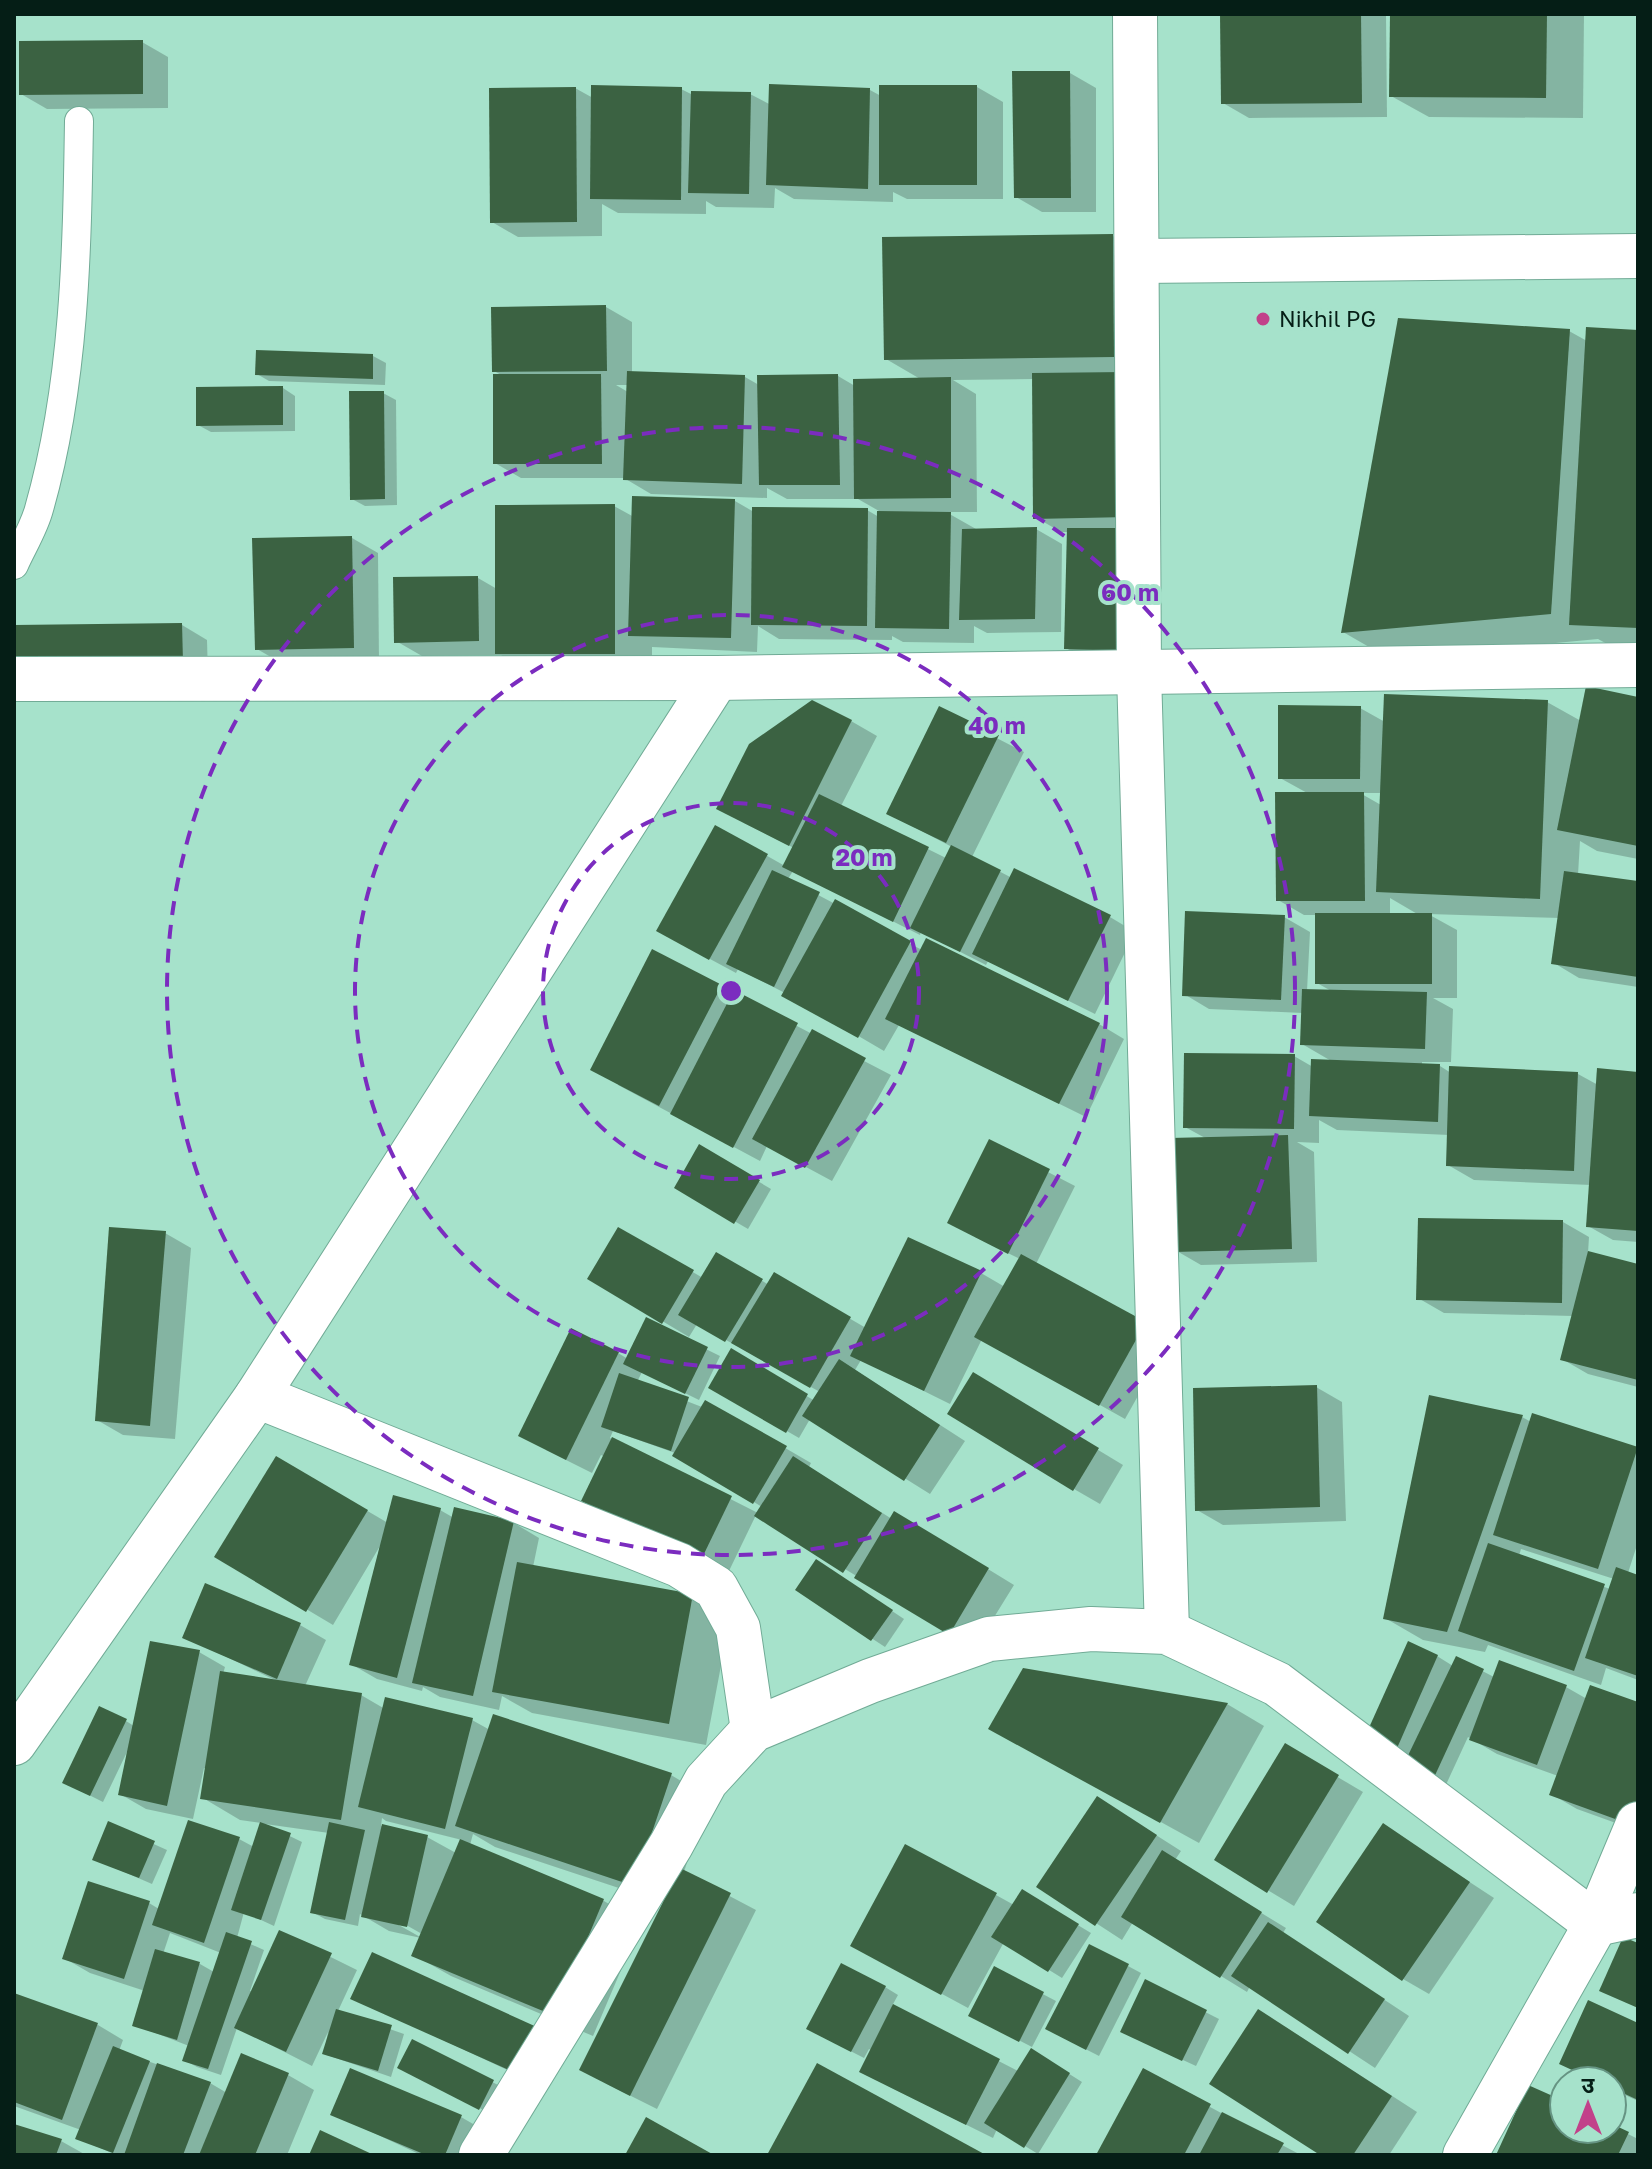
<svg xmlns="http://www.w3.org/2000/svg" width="1652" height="2169" font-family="'Golos Text','Noto Sans Devanagari',sans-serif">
	<rect width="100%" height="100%" fill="#a6e2cb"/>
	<g fill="#0003" fill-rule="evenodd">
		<polygon points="1222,14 1386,14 1387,117 1249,118 1223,103"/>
		<polygon points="1392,14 1584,14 1583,118 1429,117 1391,96"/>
		<polygon points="142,42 168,57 168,108 47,109 21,94"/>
		<polygon points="1070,73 1096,88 1096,212 1042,212 1016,197"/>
		<polygon points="977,87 1003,102 1003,199 907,199 893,192 893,202 794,199 775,188 774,208 716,207 706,201 706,214 618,213 602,204 602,236 518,237 492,222 575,88 593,98 681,89 693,95 750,94 771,105 870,90 881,96"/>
		<path d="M1113,236L1150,258L1147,665L1092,663L1066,648L1069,532H1061L1035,517L1034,379L953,380L976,394L977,512H946L976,529H1036L1062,544L1061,632L987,633L974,626V643L903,642L892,636V640L779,639L758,626L757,652L652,647V675H535L501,655L422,656L396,641L478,578L497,589L614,506L634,517L735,501L754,512L867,510L879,517V511L858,499H787L767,488V498L651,494L624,478H521L495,463L503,376L494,371L606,307L632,322V373L745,377L759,385L838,376L855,386L922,380L886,359ZM616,385H628V392Z"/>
		<polygon points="1569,331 1587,341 1638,332 1638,647 1609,645 1598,639 1390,659 1343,632"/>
		<polygon points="373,356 386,363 385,385 269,381 257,374"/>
		<polygon points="283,388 295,396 295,431 211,432 198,425"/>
		<polygon points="383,393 396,400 397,505 365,506 352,499"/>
		<polygon points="352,538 378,553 379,662 283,664 257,649"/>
		<polygon points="182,625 207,640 208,676 14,627"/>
		<path d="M1638,699V859L1597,851L1580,841L1578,875L1638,883V987L1579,978L1554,963L1560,918L1428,914L1457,930V998H1433L1453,1009L1451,1062H1422V1065L1440,1066L1451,1073L1578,1074L1598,1085L1638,1074V1242L1613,1240L1588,1226L1591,1185L1474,1180L1448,1165L1449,1135L1337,1130L1319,1120V1143L1297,1142L1314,1152L1317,1262L1201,1265L1175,1250L1207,1139L1185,1127L1294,1056L1313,1067L1333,1062L1302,1044L1303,1013L1209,1009L1184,994L1284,917L1310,932L1307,991L1333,992L1317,983V915H1304L1278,900L1309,794L1280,778L1360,708L1385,722L1547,702L1581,721ZM1360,793H1382L1381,805ZM1390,898L1419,915H1390Z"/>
		<polygon points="940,709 1024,752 972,857 1012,878 1110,917 1135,932 1095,1014 988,961 986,965 921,932 920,935 793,871 788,879 922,950 1099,1024 1124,1039 1086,1117 899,1025 884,1051 785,993 738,969 736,973 684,945 716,827 785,866 794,848 744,823 851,721 877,736 841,806 946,858 952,847 889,814"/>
		<polygon points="653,951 891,1075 832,1181 767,1146 760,1161 618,1085"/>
		<polygon points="990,1142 1075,1186 1036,1264 1170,1339 1125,1419 982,1339 950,1404 861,1360 855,1370 965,1441 930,1494 810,1419 799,1438 710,1387 731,1351 815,1401 820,1392 697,1324 689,1337 590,1278 619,1229 703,1278 717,1254 769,1285 775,1275 866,1328 981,1273 1005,1287 1020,1259 975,1237"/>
		<polygon points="700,1147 771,1189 748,1229 676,1187"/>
		<polygon points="1563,1222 1589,1237 1588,1253 1638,1266 1638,1387 1588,1374 1562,1359 1573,1316 1444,1313 1418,1298"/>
		<polygon points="165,1233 191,1248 175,1439 123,1435 97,1420"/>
		<path d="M647,1320L720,1356L699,1400L642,1372L637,1382L702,1407L706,1402L811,1463L809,1467L892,1519L921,1528L1014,1585L975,1648L756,1515L728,1573L610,1515L605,1457L601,1455L592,1473L546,1450L618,1353L628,1359ZM613,1431L675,1453L762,1507L758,1513L610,1438Z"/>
		<polygon points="1316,1387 1342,1402 1346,1521 1223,1525 1197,1510"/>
		<polygon points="999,1390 1123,1465 1100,1504 1074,1489"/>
		<path d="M1533,1416L1638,1449V1542L1628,1573L1638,1577V1680L1606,1668L1601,1685L1488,1645L1485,1652L1423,1640L1385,1618L1522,1417L1531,1422ZM1521,1549L1614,1579L1610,1589L1519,1556Z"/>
		<polygon points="277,1458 388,1523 440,1510 454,1518 456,1509 514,1523 539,1538 533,1567 692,1596 730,1618 706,1745 532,1713 502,1696 499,1710 440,1697 423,1687 422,1691 377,1679 351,1664 380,1546 333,1625 217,1556"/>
		<polygon points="829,1569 904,1619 885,1647 798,1590"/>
		<path d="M300,1625L326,1640L305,1686L361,1695L385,1709L472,1720L490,1730L671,1775L708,1797L684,1872L756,1910L657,2109L607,2084L664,1903L495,1847L473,1834L470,1845L604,1901L641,1923L593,2036L451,1976L414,1955L421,1938L389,1931L360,1914L358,1926L325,1919L312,1912L329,1833L265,1824L302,1842L274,1926L244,1912L237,1938L264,1950L250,1991L253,1992L280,1932L357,1970L338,2011L404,2034L391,2077L324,2054L328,2032L312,2066L237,2028L221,2075L197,2067L184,2060L189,2046L135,2025L145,1991L90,1973L64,1958L149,1903L159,1909L239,1839L254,1847L262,1823L240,1820L203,1798L207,1769L204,1768L193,1819L146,1809L120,1794L127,1752L103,1802L77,1789L126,1721L134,1726L199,1652L225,1667L223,1674L277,1681L185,1637ZM382,1818L386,1821L462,1840L456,1853L427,1837L381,1826ZM399,1921L422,1934V1938L397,1924ZM170,1933L221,1953L214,1972L200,1964L163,1954Z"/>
		<polygon points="1437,1656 1453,1666 1457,1658 1494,1677 1566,1687 1587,1699 1638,1705 1638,1831 1577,1809 1551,1794 1558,1776 1497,1754 1468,1737 1444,1789 1378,1747"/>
		<polygon points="1227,1704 1264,1726 1199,1843 1028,1749"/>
		<polygon points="1285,1746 1363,1792 1294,1906 1216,1859"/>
		<polygon points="1123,1814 1181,1851 1175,1860 1286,1928 1283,1933 1409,2016 1375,2068 1250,1986 1247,1992 1133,1922 1122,1940 1039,1886"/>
		<polygon points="109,1824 167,1850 152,1884 94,1859"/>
		<polygon points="1384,1826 1494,1898 1429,1994 1403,1979"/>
		<polygon points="1023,1892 1091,1933 1062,1978 1004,1942 968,2008 879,1960 996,1895 1014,1905"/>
		<polygon points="373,1955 544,2087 353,1998"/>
		<polygon points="1128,1966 1141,1973 1099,2056 1060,2036"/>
		<polygon points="995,1969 1056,2001 1032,2047 983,2022"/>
		<polygon points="1146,1982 1219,2019 1196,2066 1135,2038"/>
		<polygon points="885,1987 898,1995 892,2006 1018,2071 1044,2058 1082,2082 1038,2154 997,2129 993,2138 888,2086 872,2051 869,2049 864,2058 821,2036"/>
		<polygon points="14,1995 98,2025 123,2040 119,2051 210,2083 227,2093 288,2075 314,2090 287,2155 116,2155 78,2138 81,2130 14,2106"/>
		<polygon points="1284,2026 1417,2112 1389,2155 1324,2155"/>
		<polygon points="1638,2026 1638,2101 1612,2089 1612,2081 1594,2081 1561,2063"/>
		<polygon points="413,2042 506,2089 493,2115 413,2074"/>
		<polygon points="1144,2071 1234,2120 1301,2155 1098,2155"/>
		<polygon points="1564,2103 1564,2129 1612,2129 1612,2126 1638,2139 1638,2155 1498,2155"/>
		<polygon points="333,2114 461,2117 487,2132 477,2155 421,2155"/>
		<polygon points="14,2126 61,2141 86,2155 14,2155"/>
	</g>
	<g fill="#3b6242">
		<polygon points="1220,14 1361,14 1362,103 1221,104"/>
		<polygon points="1390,14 1547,14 1546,98 1389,97"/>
		<polygon points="143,40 143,94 19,95 19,41"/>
		<polygon points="1012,71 1070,71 1071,198 1014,198"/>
		<polygon points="769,84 870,88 868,189 766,185"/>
		<polygon points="591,85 682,87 681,200 590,199"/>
		<rect x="879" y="85" width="98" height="100"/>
		<polygon points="576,87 577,222 490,223 489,88"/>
		<polygon points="691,91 751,92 749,194 688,193"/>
		<polygon points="1113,234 1114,357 884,360 882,237"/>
		<polygon points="606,305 607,371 492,372 491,307"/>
		<polygon points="1398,318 1570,329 1551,614 1341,633"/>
		<polygon points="1586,327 1638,330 1638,628 1569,625"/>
		<polygon points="256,350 373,354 373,379 255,375"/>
		<polygon points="627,371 745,375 742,484 623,480"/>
		<polygon points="1126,372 1128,517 1033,519 1032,373"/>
		<polygon points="493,374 601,374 602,464 493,464"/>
		<polygon points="838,374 840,485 759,485 757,375"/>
		<polygon points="951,377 951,498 854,499 853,379"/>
		<polygon points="283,386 283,425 196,426 196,387"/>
		<polygon points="349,391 384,391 385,499 350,500"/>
		<polygon points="632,496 735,499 731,638 628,636"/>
		<polygon points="615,504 615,654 495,654 495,505"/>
		<polygon points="752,507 868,508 867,626 751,625"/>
		<polygon points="877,511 951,512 949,629 875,628"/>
		<polygon points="1037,527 1035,619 959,620 962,529"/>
		<polygon points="1067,528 1125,528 1122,651 1064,649"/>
		<polygon points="352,536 354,648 255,650 252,538"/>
		<polygon points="478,576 479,641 394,643 393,577"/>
		<polygon points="182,623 183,662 14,664 14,625"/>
		<polygon points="1586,686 1638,697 1638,846 1557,830"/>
		<polygon points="1384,694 1548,700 1540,899 1376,892"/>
		<polygon points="812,700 852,720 789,846 716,809 749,744"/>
		<polygon points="1278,705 1361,706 1360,779 1278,779"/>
		<polygon points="939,706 999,735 946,843 886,814"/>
		<polygon points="1275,792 1364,792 1365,901 1276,901"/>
		<polygon points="819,794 929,847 893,922 782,867"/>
		<polygon points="715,825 768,854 709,960 656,931"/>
		<polygon points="951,845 1001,870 960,952 910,928"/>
		<polygon points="1014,868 1111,915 1068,1001 972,954"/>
		<polygon points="772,870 820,892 774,987 726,964"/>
		<polygon points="1564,871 1638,881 1638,977 1551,964"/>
		<polygon points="835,899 911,941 858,1038 781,996"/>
		<polygon points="1185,911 1285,915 1281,1000 1182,996"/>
		<rect x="1315" y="913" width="117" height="71"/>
		<polygon points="926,938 1100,1023 1059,1104 885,1019"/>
		<polygon points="652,949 722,985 659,1106 590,1070"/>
		<polygon points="1302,989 1427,992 1425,1049 1300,1045"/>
		<polygon points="734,990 798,1023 733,1148 670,1114"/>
		<polygon points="812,1029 866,1058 805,1168 752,1139"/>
		<polygon points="1184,1053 1295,1054 1294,1129 1183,1128"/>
		<polygon points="1311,1059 1440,1064 1438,1122 1309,1116"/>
		<polygon points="1449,1066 1578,1072 1574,1171 1446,1166"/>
		<polygon points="1597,1068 1638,1072 1638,1231 1586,1227"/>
		<polygon points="1288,1135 1292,1249 1173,1252 1170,1138"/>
		<polygon points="989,1139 1050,1169 1008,1254 947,1223"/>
		<polygon points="699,1144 760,1180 734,1224 674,1188"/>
		<polygon points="1418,1218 1563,1220 1562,1303 1416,1300"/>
		<polygon points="109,1227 166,1231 150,1426 95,1421"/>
		<polygon points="618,1227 694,1270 662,1324 587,1279"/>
		<polygon points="908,1237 982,1271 924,1391 850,1356"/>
		<polygon points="1588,1251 1638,1264 1638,1380 1560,1360"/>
		<polygon points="716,1252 763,1279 725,1342 678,1315"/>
		<polygon points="1021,1254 1146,1322 1099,1406 974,1337"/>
		<polygon points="774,1272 851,1317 810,1388 731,1343"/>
		<polygon points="646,1317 708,1347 685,1394 623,1364"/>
		<polygon points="571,1328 619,1352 566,1460 518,1436"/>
		<polygon points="731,1348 808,1394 786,1433 708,1388"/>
		<polygon points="839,1359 940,1425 904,1481 802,1416"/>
		<polygon points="973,1372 1099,1448 1073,1491 947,1414"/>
		<polygon points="619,1373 689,1397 671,1451 601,1427"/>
		<polygon points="1317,1385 1320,1507 1195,1511 1193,1388"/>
		<polygon points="1429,1395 1523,1415 1447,1632 1383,1619"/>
		<polygon points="705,1400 787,1446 753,1504 672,1456"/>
		<polygon points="1532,1413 1638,1447 1598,1569 1493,1535"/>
		<polygon points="612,1437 732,1496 701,1560 581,1501"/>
		<polygon points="276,1456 368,1510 306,1612 214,1557"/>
		<polygon points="793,1456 882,1513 843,1573 754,1516"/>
		<polygon points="393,1495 441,1508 397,1678 349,1665"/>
		<polygon points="454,1507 514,1521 473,1696 412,1683"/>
		<polygon points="894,1511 989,1568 949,1635 854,1578"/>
		<polygon points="1488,1543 1605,1584 1574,1671 1458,1631"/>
		<polygon points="816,1559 893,1610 871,1641 795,1590"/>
		<polygon points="517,1562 693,1594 669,1724 492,1692"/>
		<polygon points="1616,1567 1638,1575 1638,1676 1585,1658"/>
		<polygon points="205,1583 301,1623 277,1679 182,1638"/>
		<polygon points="150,1641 200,1650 167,1806 118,1795"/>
		<polygon points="1408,1641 1438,1655 1394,1755 1363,1741"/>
		<polygon points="1456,1656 1484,1669 1431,1784 1401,1770"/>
		<polygon points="1499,1660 1567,1685 1537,1765 1469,1740"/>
		<polygon points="1023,1668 1228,1703 1160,1823 988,1729"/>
		<polygon points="220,1671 362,1693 341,1820 200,1799"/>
		<polygon points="1590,1685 1638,1702 1638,1799 1629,1824 1549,1795"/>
		<polygon points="385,1697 473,1718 445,1829 358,1807"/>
		<polygon points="99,1706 127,1719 90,1796 62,1783"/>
		<polygon points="493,1714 672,1773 634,1886 455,1826"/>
		<polygon points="1285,1743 1339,1775 1267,1893 1214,1860"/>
		<polygon points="1097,1796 1157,1835 1095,1926 1036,1887"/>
		<polygon points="188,1820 240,1837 204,1943 152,1925"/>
		<polygon points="108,1821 155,1841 139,1878 92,1860"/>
		<polygon points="260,1822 291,1833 261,1920 231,1910"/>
		<polygon points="329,1822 365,1830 345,1920 310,1913"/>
		<polygon points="1383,1823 1470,1882 1402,1981 1316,1922"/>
		<polygon points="382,1824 428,1835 407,1927 361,1917"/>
		<polygon points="460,1839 604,1899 555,2016 411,1956"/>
		<polygon points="905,1844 997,1893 941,1995 850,1946"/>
		<polygon points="1162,1850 1262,1912 1220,1978 1121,1917"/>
		<polygon points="680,1868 731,1893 630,2096 579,2070"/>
		<polygon points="88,1881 150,1901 124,1979 62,1959"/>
		<polygon points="1022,1889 1079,1924 1048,1972 991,1937"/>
		<polygon points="1268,1922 1385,1999 1348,2054 1231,1976"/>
		<polygon points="279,1930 332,1953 286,2052 234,2028"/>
		<polygon points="226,1932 252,1941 208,2069 182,2061"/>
		<polygon points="1623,1937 1638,1943 1638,2008 1599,1991"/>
		<polygon points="1089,1944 1129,1964 1086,2050 1045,2029"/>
		<polygon points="155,1949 200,1962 177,2040 132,2026"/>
		<polygon points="372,1952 539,2028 518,2074 350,1999"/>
		<polygon points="841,1963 886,1986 851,2052 806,2029"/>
		<polygon points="994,1966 1044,1992 1019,2042 968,2016"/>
		<polygon points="1145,1979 1207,2010 1182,2061 1120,2032"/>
		<polygon points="14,1993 98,2023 62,2120 14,2102"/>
		<polygon points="1588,2000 1638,2023 1638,2100 1612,2088 1612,2081 1596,2081 1559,2064"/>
		<polygon points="893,2004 1000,2059 966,2125 859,2072"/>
		<polygon points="336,2009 392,2025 378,2071 322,2054"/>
		<polygon points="1258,2009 1392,2096 1353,2155 1320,2155 1209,2084"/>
		<polygon points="412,2039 494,2080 479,2110 397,2068"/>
		<polygon points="113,2046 150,2061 113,2153 75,2139"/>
		<polygon points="1031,2048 1070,2073 1024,2148 984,2123"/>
		<polygon points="241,2053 289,2073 255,2155 199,2155"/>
		<polygon points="157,2063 211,2082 183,2155 124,2155"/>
		<polygon points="817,2063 986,2155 767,2155"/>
		<polygon points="350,2068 462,2115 445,2155 426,2155 330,2115"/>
		<polygon points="1143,2068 1211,2104 1184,2155 1096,2155"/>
		<polygon points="1528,2085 1564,2101 1564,2129 1612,2129 1612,2124 1629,2132 1618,2155 1496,2155"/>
		<polygon points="1222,2112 1284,2143 1277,2155 1199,2155"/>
		<polygon points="646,2117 714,2155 625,2155"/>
		<polygon points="14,2124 62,2139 56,2155 14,2155"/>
		<polygon points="320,2130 374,2155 309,2155"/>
	</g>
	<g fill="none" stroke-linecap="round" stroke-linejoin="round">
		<defs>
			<path id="service" d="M14,565C22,547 34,528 39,509C75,383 77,251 79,121"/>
			<g id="minor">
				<polyline points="1135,14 1139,673 1167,1632"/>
				<polyline points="1137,261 1638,256"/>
				<polyline points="14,679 717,678 1638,665"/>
				<polyline points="257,1396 679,1565 716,1588 738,1628 753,1730"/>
				<polyline points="14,1743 257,1396 717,678"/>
				<polyline points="481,2155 671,1845 706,1781 753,1730 870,1681 989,1639 1091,1629 1167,1632 1277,1684 1596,1924 1638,1915"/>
				<polyline points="1465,2155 1596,1924 1638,1824"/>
			</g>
		</defs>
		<use href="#service" stroke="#71ab96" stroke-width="30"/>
		<use href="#minor" stroke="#71ab96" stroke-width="46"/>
		<use href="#service" stroke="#fff" stroke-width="28"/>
		<use href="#minor" stroke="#fff" stroke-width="44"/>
	</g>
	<g fill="none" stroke="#7b2cbf" stroke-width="4" stroke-dasharray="14 10">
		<circle cx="731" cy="991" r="188"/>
		<circle cx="731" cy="991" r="376"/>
		<circle cx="731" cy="991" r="564"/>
	</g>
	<circle fill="#c2418a" stroke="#a6e2cb" stroke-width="3" cx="1263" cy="319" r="8"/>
	<g text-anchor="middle" stroke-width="8" stroke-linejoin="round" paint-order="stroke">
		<g font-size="22" fill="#051e16" stroke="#a6e2cb" text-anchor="start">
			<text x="1279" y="327">Nikhil PG</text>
		</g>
	</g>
	<circle cx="731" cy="991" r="12" fill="#7b2cbf" stroke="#a6e2cb" stroke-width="4"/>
	<g font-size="24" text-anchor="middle" font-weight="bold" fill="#7b2cbf" stroke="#a6e2cb" stroke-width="8" stroke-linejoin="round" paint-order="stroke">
		<text x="1130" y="601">60 m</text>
		<text x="997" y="734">40 m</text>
		<text x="864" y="866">20 m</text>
	</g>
	<rect width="1652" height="2169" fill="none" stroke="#051e16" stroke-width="32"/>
	<g transform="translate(1588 2105)"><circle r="38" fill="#a6e2cb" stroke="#669483" stroke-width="2"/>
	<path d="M0-6L14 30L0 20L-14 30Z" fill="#c2418a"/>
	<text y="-12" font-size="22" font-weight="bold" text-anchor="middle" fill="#051e16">उ</text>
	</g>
</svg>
